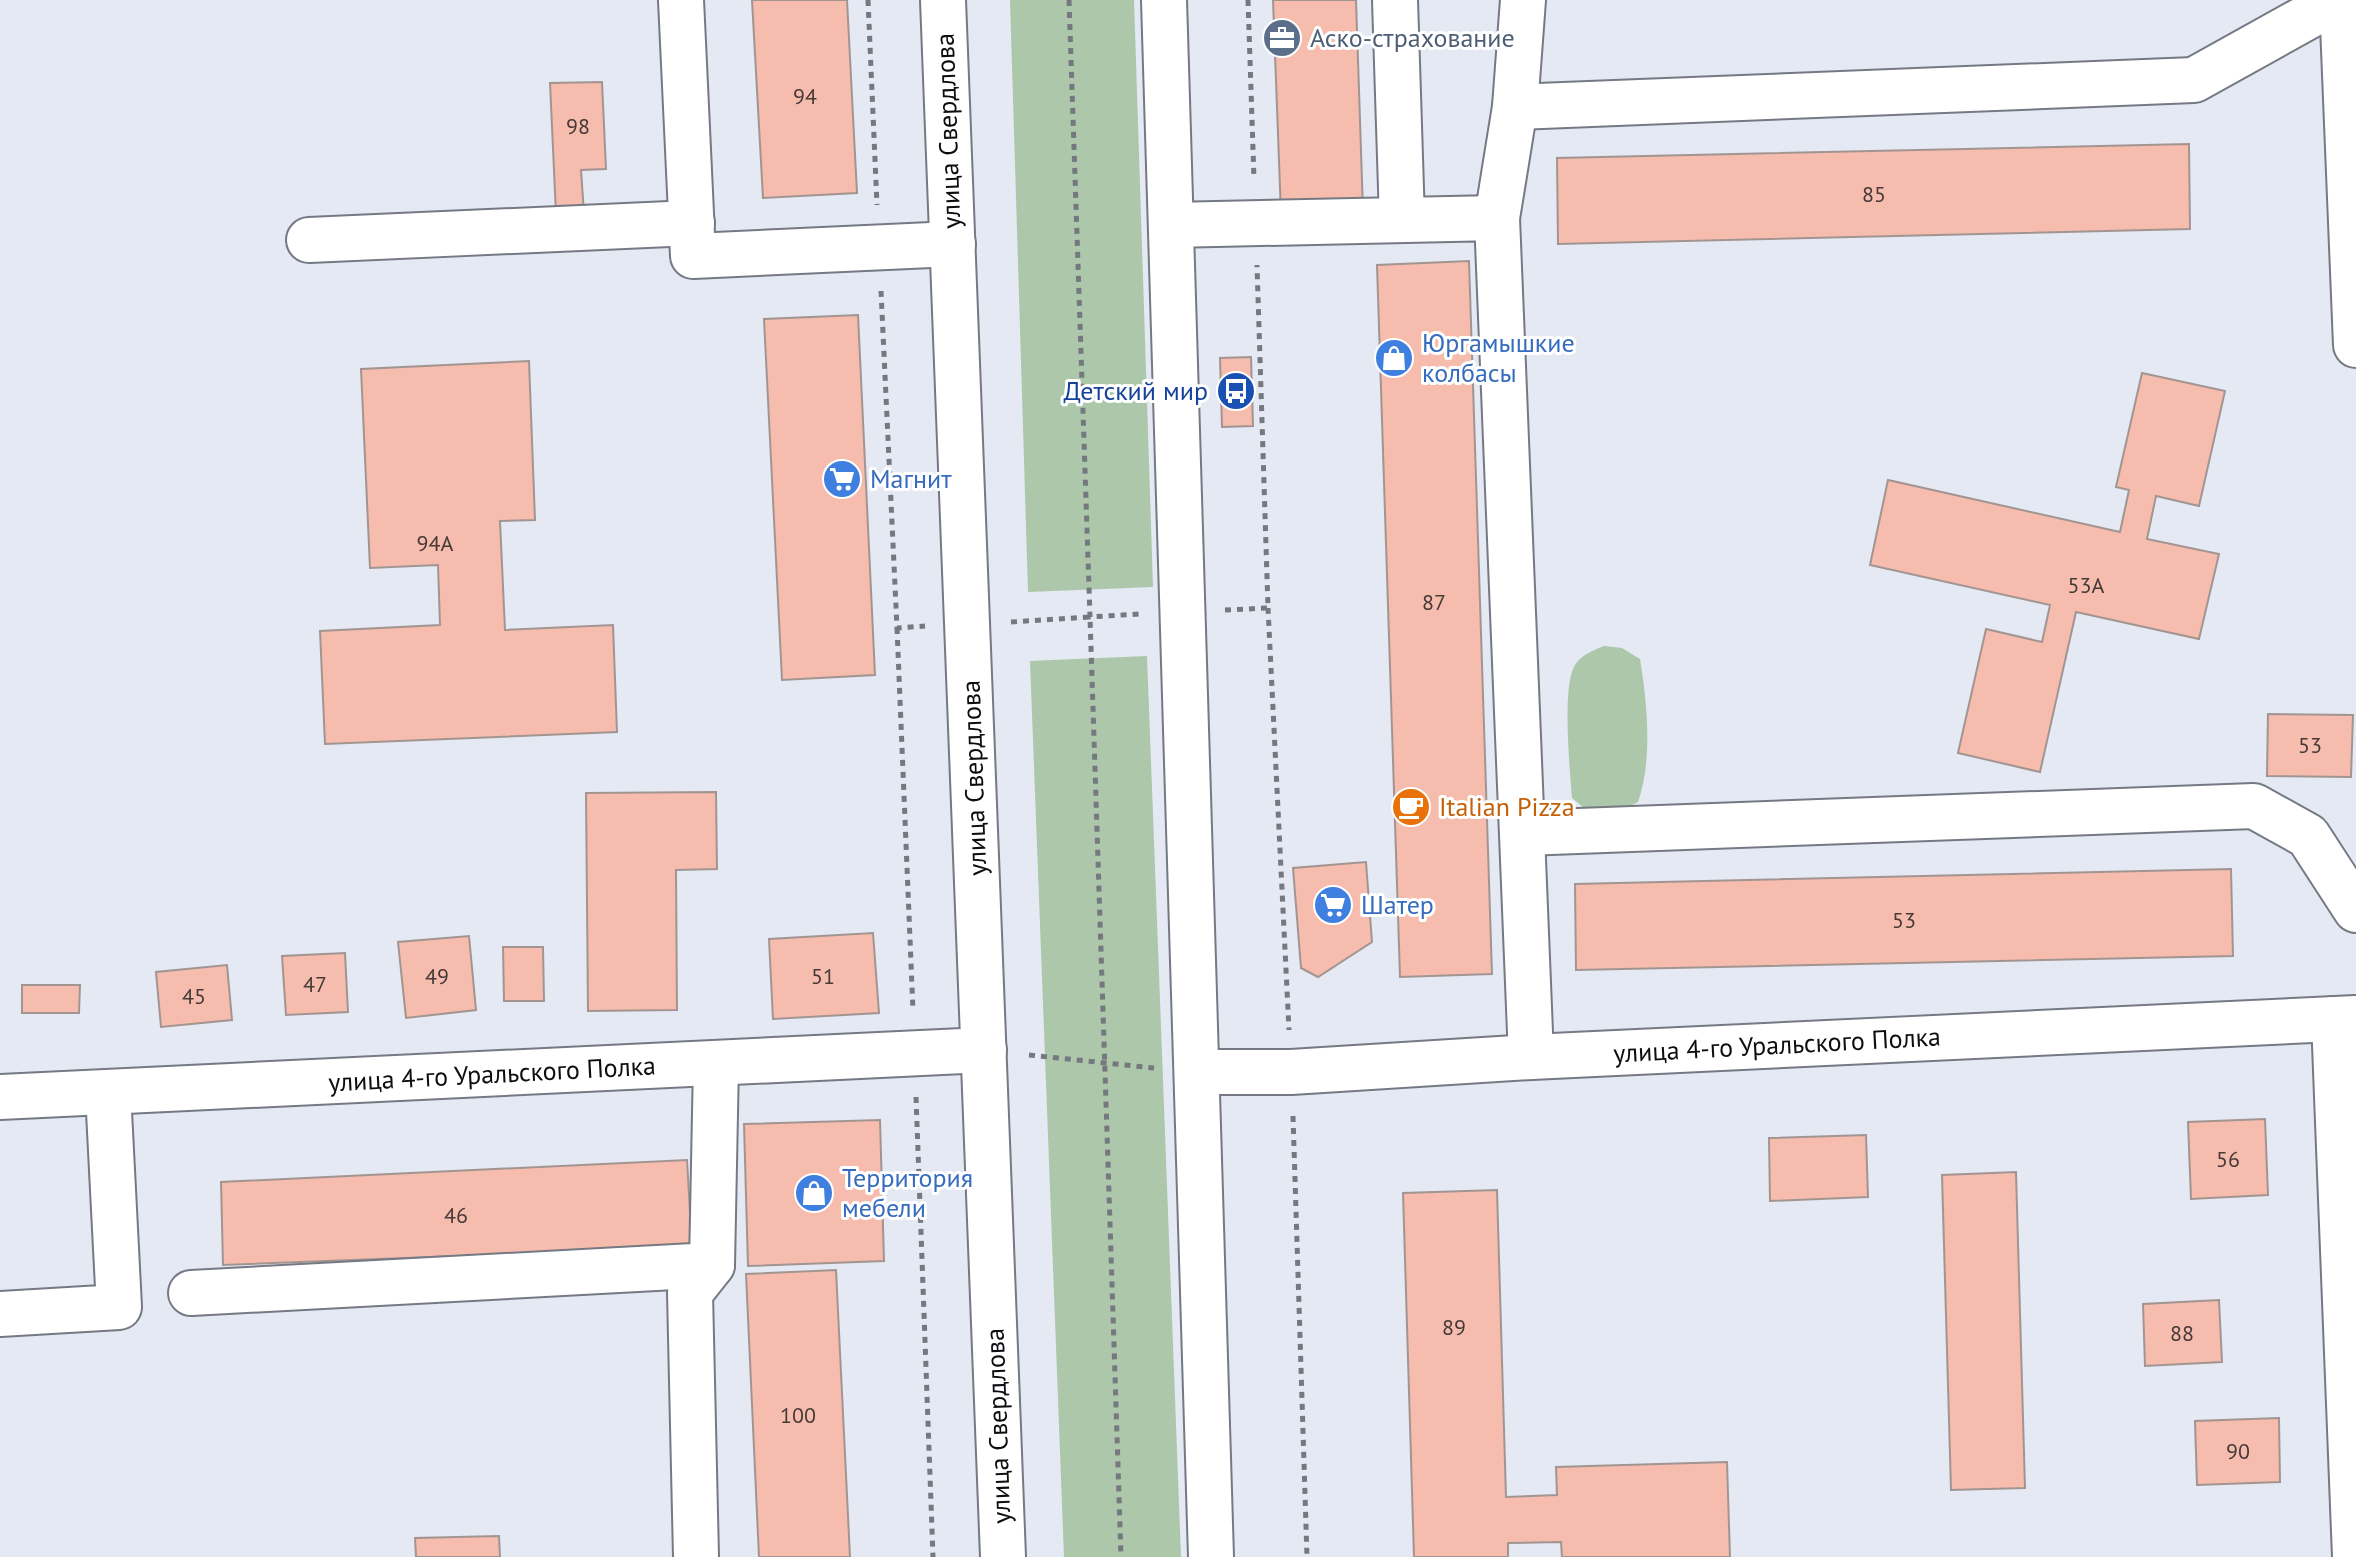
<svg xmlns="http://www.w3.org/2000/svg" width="2356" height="1557" font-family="'PT Sans',sans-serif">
	<rect width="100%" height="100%" fill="#e4e9f4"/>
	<g fill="#acc7aa">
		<polygon points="1010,0 1134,0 1153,587 1028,592"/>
		<path d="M1604,646L1622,648L1640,659C1647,702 1653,759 1638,802L1619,811L1589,812L1572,798C1570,771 1562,689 1574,667C1580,655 1592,651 1604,646Z"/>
		<polygon points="1147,656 1181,1557 1064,1557 1030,661"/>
	</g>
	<g fill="#f6bcae" stroke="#a29591" stroke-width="2">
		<polygon points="752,0 847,0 857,193 763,198"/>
		<polygon points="1273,0 1356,0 1363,211 1281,214"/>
		<polygon points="602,82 606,169 581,170 584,213 556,214 550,83"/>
		<polygon points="2189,144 2190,229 1558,244 1557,158"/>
		<polygon points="1469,261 1492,974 1400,977 1377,265"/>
		<polygon points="858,315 875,675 782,680 764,319"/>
		<polygon points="1251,357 1253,426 1222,427 1220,358"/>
		<polygon points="529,361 535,520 500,521 505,630 613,625 617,732 325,744 320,631 440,625 438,565 370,568 361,369"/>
		<polygon points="2142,373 2225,391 2199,506 2156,496 2147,539 2219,554 2199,639 2076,612 2040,772 1958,753 1986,629 2042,642 2050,605 1870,565 1888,480 2120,532 2129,490 2116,487"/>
		<polygon points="2268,714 2353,715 2351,777 2267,776"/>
		<polygon points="716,792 717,869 676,870 677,1010 588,1011 586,793"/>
		<polygon points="1366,862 1372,942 1318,977 1301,968 1293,868"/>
		<polygon points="2231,869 2233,956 1576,970 1575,884"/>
		<polygon points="873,933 879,1013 773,1019 769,939"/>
		<polygon points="469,936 476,1010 406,1018 398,942"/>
		<polygon points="503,947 543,947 544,1001 504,1001"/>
		<polygon points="345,953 348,1012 286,1015 282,956"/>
		<polygon points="227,965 232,1020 161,1027 156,972"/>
		<polygon points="22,985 80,985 79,1013 22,1013"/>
		<polygon points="2265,1119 2268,1195 2191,1199 2188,1122"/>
		<polygon points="880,1120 884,1261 748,1266 744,1124"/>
		<polygon points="1866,1135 1868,1197 1770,1201 1769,1138"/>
		<polygon points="687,1160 692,1247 223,1265 221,1182"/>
		<polygon points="2016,1172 2025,1488 1951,1490 1942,1175"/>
		<polygon points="1497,1190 1506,1497 1557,1495 1556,1467 1727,1462 1730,1557 1562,1557 1561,1542 1508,1543 1508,1557 1414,1557 1403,1193"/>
		<polygon points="836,1270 850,1557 759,1557 746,1274"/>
		<polygon points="2219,1300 2222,1362 2145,1366 2143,1304"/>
		<polygon points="2279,1418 2280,1482 2197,1485 2195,1421"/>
		<polygon points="499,1536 500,1557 416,1557 415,1538"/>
	</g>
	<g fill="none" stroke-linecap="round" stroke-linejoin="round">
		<defs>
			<g id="minor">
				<polyline points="681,0 693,256 953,244"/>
				<polyline points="1395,0 1402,220"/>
				<polyline points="2342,0 2356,345"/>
				<polyline points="1515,107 2194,80 2338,0"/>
				<polyline points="1497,218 1515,107 1523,0"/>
				<polyline points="1171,225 1497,218 1531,1057"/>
				<polyline points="309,240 692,223"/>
				<polyline points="1524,833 2254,806 2308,836 2356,910"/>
				<polyline points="2334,1019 2355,1557"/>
				<polyline points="1197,1072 1291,1072 1531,1057 2356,1018"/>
				<polyline points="0,1097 984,1050"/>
				<polyline points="191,1293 712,1265 716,1063"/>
				<polyline points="0,1314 119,1307 108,1092"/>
				<polyline points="696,1557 690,1293 712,1265"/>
			</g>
			<g id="major">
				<polyline points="943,0 1003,1557"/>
				<polyline points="1164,0 1211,1557"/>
			</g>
		</defs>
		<use href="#minor" stroke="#757983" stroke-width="48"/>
		<use href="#major" stroke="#757983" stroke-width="48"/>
		<g stroke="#75787f" stroke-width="5" stroke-dasharray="6 6" stroke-linecap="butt">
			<polyline points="868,0 877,205"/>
			<polyline points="1069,0 1090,617 1139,614"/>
			<polyline points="1248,0 1254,179"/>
			<polyline points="881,291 897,628 925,626"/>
			<polyline points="1268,608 1289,1030"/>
			<polyline points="1225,610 1268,608 1257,265"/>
			<polyline points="1011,622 1090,617 1121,1557"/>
			<polyline points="897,628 913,1011"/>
			<polyline points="1029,1055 1154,1068"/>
			<polyline points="916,1097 933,1557"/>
			<polyline points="1293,1116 1307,1557"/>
		</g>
		<use href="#minor" stroke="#fff" stroke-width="44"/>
		<use href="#major" stroke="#fff" stroke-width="44"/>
	</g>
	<defs>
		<symbol id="office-disc" viewBox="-11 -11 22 22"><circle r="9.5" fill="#5c6f8a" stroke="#fff"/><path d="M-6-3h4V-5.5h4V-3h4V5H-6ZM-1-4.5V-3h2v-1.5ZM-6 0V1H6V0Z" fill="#fff"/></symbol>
		<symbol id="shop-disc" viewBox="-11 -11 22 22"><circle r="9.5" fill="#3f7fe0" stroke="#fff"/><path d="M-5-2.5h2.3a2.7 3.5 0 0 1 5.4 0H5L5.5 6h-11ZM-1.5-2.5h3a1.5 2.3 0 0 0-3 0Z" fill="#fff"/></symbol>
		<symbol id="bus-disc" viewBox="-11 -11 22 22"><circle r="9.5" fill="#1a4fb4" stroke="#fff"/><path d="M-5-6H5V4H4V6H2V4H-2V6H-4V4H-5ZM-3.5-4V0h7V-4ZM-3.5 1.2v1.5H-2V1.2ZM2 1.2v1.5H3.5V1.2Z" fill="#fff"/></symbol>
		<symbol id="supermarket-disc" viewBox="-11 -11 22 22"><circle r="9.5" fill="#3f7fe0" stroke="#fff"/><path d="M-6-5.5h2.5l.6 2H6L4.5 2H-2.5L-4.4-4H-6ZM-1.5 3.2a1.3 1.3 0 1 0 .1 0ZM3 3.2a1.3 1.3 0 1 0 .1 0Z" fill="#fff"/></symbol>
		<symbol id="cafe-disc" viewBox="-11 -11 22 22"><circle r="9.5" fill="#e8710a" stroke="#fff"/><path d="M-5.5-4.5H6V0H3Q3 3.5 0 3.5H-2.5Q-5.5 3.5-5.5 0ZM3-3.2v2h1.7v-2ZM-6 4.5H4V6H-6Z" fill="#fff"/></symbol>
	</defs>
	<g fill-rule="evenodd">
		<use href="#office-disc" x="1260" y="16" width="44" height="44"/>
		<use href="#shop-disc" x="1372" y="336" width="44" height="44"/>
		<use href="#bus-disc" x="1214" y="369" width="44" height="44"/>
		<use href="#supermarket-disc" x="820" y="457" width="44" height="44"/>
		<use href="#cafe-disc" x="1389" y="785" width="44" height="44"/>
		<use href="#supermarket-disc" x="1311" y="883" width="44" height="44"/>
		<use href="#shop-disc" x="792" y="1171" width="44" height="44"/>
	</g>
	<g text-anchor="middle" stroke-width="6" stroke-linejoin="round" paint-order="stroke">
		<g font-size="22" fill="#463a38">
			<text x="805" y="104">94</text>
			<text x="578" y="134">98</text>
			<text x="1874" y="202">85</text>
			<text x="435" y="551">94А</text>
			<text x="2086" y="593">53А</text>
			<text x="1434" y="610">87</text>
			<text x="2310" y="753">53</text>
			<text x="1904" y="928">53</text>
			<text x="437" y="984">49</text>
			<text x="823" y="984">51</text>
			<text x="315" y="992">47</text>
			<text x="194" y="1004">45</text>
			<text x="2228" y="1167">56</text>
			<text x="456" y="1223">46</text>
			<text x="1454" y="1335">89</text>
			<text x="2182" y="1341">88</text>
			<text x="798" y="1423">100</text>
			<text x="2238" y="1459">90</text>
		</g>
		<g font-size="26" fill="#4e5e75" stroke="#fff" text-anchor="start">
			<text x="1310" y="47">Аско-страхование</text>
		</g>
		<g font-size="26" fill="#0c0e11" stroke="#fff">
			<text transform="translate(948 131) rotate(-92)" y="9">улица Свердлова</text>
			<text transform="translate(974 778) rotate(-92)" y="9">улица Свердлова</text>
			<text transform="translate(1777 1045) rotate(-3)" y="9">улица 4-го Уральского Полка</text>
			<text transform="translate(492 1074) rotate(-3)" y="9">улица 4-го Уральского Полка</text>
			<text transform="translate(998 1426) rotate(-92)" y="9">улица Свердлова</text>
		</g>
		<g font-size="26" fill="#366cbe" stroke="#fff" text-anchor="start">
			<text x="1422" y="352">Юргамышкие<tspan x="1422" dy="30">колбасы</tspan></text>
			<text x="870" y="488">Магнит</text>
			<text x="1361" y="914">Шатер</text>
			<text x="842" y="1187">Территория<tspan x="842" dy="30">мебели</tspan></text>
		</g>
		<g font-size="26" fill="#164399" stroke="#fff" text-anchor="end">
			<text x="1208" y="400">Детский мир</text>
		</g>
		<g font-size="26" fill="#c56008" stroke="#fff" text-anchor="start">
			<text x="1439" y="816">Italian Pizza</text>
		</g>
	</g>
</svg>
